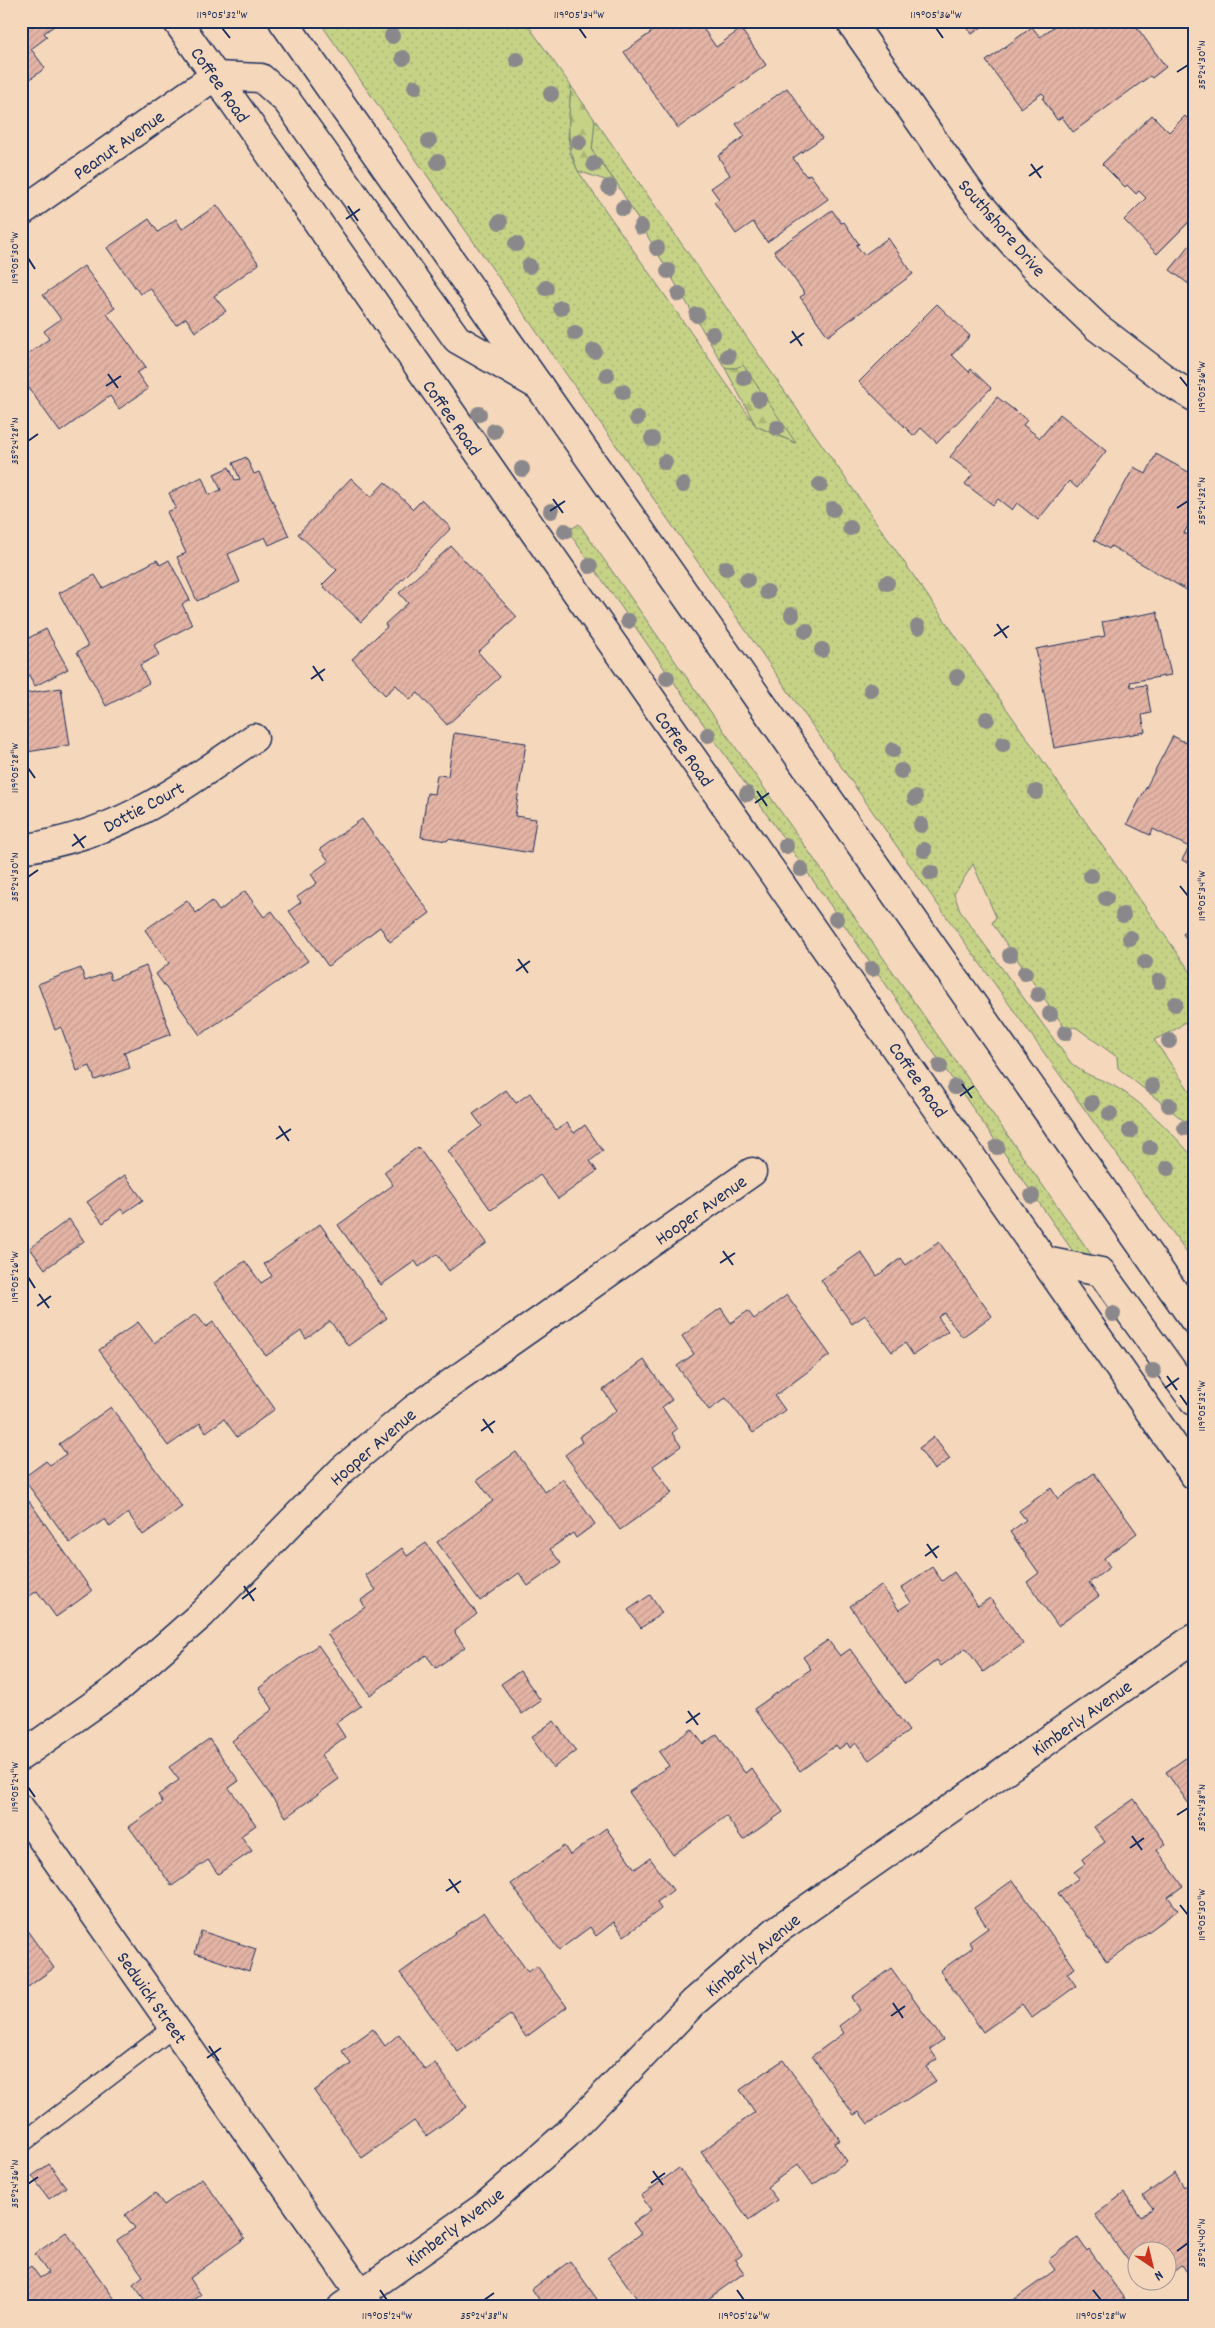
<svg xmlns="http://www.w3.org/2000/svg" width="1215" height="2328" font-family="Dekko,sans-serif">
	<defs>
		<pattern id="grass-dots" width="8" height="8" patternUnits="userSpaceOnUse" patternTransform="scale(1.25)"><rect width="8" height="8" fill="#c6d386"/><path d="M2 2h.1M6 6h.1" fill="none" stroke="#aab576" stroke-width="1.8" stroke-linecap="round"/></pattern>
		<pattern id="forest-firs" width="22" height="20" patternUnits="userSpaceOnUse" patternTransform="scale(1.25)"><rect width="22" height="20" fill="#c6d386"/><path d="M5 1l3.5 6h-7zM16 11l3.5 6h-7z" fill="#aab576"/></pattern>
		<pattern id="building-hatch" width="6" height="6" patternUnits="userSpaceOnUse" patternTransform="scale(1.25)"><rect width="6" height="6" fill="#e4b4a5"/><path d="M-1 1l2-2M0 6l6-6M5 7l2-2" fill="none" stroke="#c39b90"/></pattern>
	</defs>
	<rect width="100%" height="100%" fill="#f5d7bb"/>
	<filter id="ink" filterUnits="userSpaceOnUse"><feTurbulence type="fractalNoise" baseFrequency=".02" numOctaves="2"/><feDisplacementMap in="SourceGraphic" scale="10" xChannelSelector="R" yChannelSelector="G"/><feConvolveMatrix kernelMatrix="1 2 1 2 8 2 1 2 1" color-interpolation-filters="sRGB"/></filter>
	<g filter="url(#ink)">
		<g fill="url(#grass-dots)" stroke="#708172">
			<path d="M319,21H525L571,86L568,134L570,153L578,171L756,426L795,443L735,368H725L617,184L592,150L595,120L1194,977V1015L1176,1029L1154,1040L1194,1097V1131L1188,1124L1118,1068L1117,1057L1077,1028L1073,1027L1067,1031L992,923L996,917L973,864L954,894L960,911L1071,1063C1087,1077 1095,1076 1112,1085C1141,1100 1172,1133 1194,1158V1262L931,895Z"/>
			<polygon points="579,524 1189,1394 1178,1401 568,531"/>
		</g>
		<g fill="url(#forest-firs)" stroke="#708172">
			<path d="M571,86L595,120L592,151L617,184L578,171C565,141 569,119 571,86Z"/>
			<polygon points="743,365 796,443 756,426 725,368 735,368"/>
		</g>
		<g fill="url(#building-hatch)" stroke="#1b2f5e">
			<polygon points="21,21 61,21 44,33 47,37 31,49 45,68 21,86"/>
			<polygon points="622,21 638,21 628,29"/>
			<polygon points="667,21 698,21 716,47 741,29 766,65 678,128 624,52"/>
			<polygon points="962,21 990,21 972,34"/>
			<polygon points="1061,21 1132,21 1166,67 1152,78 1150,76 1073,132 1062,117 1057,120 1043,99 1045,96 1042,93 1021,108 986,61 1032,27 1040,37"/>
			<polygon points="787,88 822,138 793,158 806,176 810,174 828,199 767,242 753,222 736,234 714,202 719,199 711,188 730,175 718,156 745,136 736,124"/>
			<polygon points="1152,115 1169,132 1185,116 1194,125 1194,217 1157,254 1124,220 1146,198 1139,191 1136,194 1127,185 1125,187 1102,164"/>
			<polygon points="217,205 259,264 214,296 226,311 195,332 186,318 176,325 150,288 140,294 107,248 149,219 158,232 176,219 182,229"/>
			<polygon points="832,210 841,223 844,222 859,244 856,245 864,255 888,238 913,274 828,336 800,297 805,294 774,251"/>
			<polygon points="1194,240 1194,288 1170,270"/>
			<polygon points="84,266 115,308 107,314 146,367 137,373 148,389 119,409 110,396 60,432 21,377 21,359 49,339 44,331 61,319 43,295"/>
			<polygon points="937,304 970,336 952,355 969,372 971,369 991,388 937,443 921,428 914,436 859,382"/>
			<polygon points="997,397 1027,420 1023,425 1040,438 1060,414 1106,451 1077,488 1069,481 1038,520 1017,503 1012,510 998,499 993,505 965,484 973,474 950,457"/>
			<polygon points="1156,454 1194,475 1194,515 1184,533 1194,538 1194,577 1191,582 1194,586 1190,592 1111,546 1109,549 1094,540 1134,467 1146,474"/>
			<polygon points="246,457 254,474 259,472 289,536 269,545 265,537 228,554 240,582 197,601 177,557 186,553 167,512 176,508 169,493 202,477 209,495 221,490 214,474 229,467 235,480 240,479 233,463"/>
			<polygon points="351,478 371,497 385,482 413,509 422,500 451,528 361,622 322,585 337,570 298,534"/>
			<polygon points="451,546 517,617 478,652 500,677 447,725 418,693 410,700 396,685 385,695 352,659 387,627 385,624 408,603 399,593"/>
			<polygon points="157,560 160,565 169,560 190,600 182,604 192,625 154,645 159,655 140,665 149,683 106,706 77,652 88,646 59,593 95,575 103,588"/>
			<polygon points="1157,612 1171,675 1130,682 1131,687 1146,685 1151,713 1142,715 1145,732 1054,748 1036,649 1105,636 1102,622"/>
			<polygon points="46,629 68,669 35,686 21,661 21,642"/>
			<polygon points="21,682 23,694 61,688 70,745 21,753"/>
			<polygon points="454,733 526,743 515,816 536,819 531,853 448,839 447,841 421,837 427,793 434,794 437,775 448,776"/>
			<polygon points="1173,736 1194,747 1194,866 1182,860 1189,847 1153,829 1150,835 1127,824"/>
			<polygon points="362,819 430,913 390,942 380,927 328,966 289,911 301,902 297,897 317,883 311,874 329,861 320,849"/>
			<polygon points="245,891 264,917 272,911 308,961 200,1035 156,974 169,963 145,930 187,900 196,913 212,901 219,911"/>
			<polygon points="1194,926 1194,949 1183,934"/>
			<polygon points="146,966 171,1034 124,1052 130,1068 95,1080 90,1066 77,1071 61,1027 55,1030 38,984 81,968 85,981 109,972 111,980"/>
			<polygon points="506,1090 516,1103 530,1093 556,1130 567,1123 574,1133 585,1125 603,1151 590,1161 597,1171 558,1199 540,1175 491,1210 448,1151 482,1126 473,1114"/>
			<polygon points="418,1147 487,1243 449,1271 437,1254 419,1267 415,1261 381,1285 338,1225 393,1185 384,1172"/>
			<polygon points="125,1175 143,1200 124,1213 121,1209 103,1223 87,1202"/>
			<polygon points="69,1219 84,1241 45,1269 30,1248"/>
			<polygon points="320,1224 387,1318 348,1346 330,1321 306,1339 301,1331 266,1356 214,1283 245,1261 261,1283 272,1276 264,1264"/>
			<polygon points="939,1242 992,1316 962,1337 944,1313 938,1317 948,1331 913,1355 905,1343 892,1352 865,1315 852,1324 821,1280 861,1252 877,1276 901,1258 906,1265"/>
			<polygon points="787,1295 830,1355 775,1396 785,1410 753,1433 726,1398 709,1410 677,1366 694,1354 682,1336 721,1308 731,1323 748,1311 754,1319"/>
			<polygon points="196,1314 206,1327 213,1322 275,1409 237,1437 224,1419 206,1432 200,1423 168,1446 99,1350 138,1322 154,1343"/>
			<polygon points="644,1360 672,1400 662,1407 677,1429 672,1433 681,1446 653,1466 672,1493 620,1530 565,1455 582,1442 579,1437 617,1410 603,1390"/>
			<polygon points="111,1407 182,1507 143,1535 128,1513 110,1527 105,1519 70,1543 23,1478 46,1461 50,1465 66,1454 59,1444"/>
			<polygon points="934,1437 950,1459 934,1470 919,1448"/>
			<polygon points="516,1452 545,1492 563,1479 595,1524 576,1538 573,1533 550,1549 561,1563 528,1586 519,1573 480,1601 437,1542 493,1501 477,1480"/>
			<polygon points="1094,1473 1137,1533 1104,1558 1110,1567 1089,1583 1099,1596 1058,1626 1027,1582 1039,1573 1010,1532 1026,1520 1019,1511 1051,1488 1058,1499"/>
			<polygon points="29,1501 92,1591 56,1617 37,1591 21,1602 21,1506"/>
			<polygon points="426,1543 477,1614 456,1630 455,1633 465,1647 436,1668 426,1655 370,1695 327,1634 365,1607 361,1600 376,1590 365,1575 402,1548 407,1556"/>
			<polygon points="932,1567 942,1581 954,1572 978,1606 990,1598 1023,1644 983,1672 966,1648 941,1666 937,1660 905,1684 850,1606 881,1585 899,1610 911,1602 901,1588"/>
			<polygon points="650,1595 662,1613 641,1628 628,1610"/>
			<polygon points="828,1640 840,1656 850,1649 909,1731 869,1760 856,1743 850,1748 847,1743 839,1749 836,1745 800,1771 754,1709 811,1669 803,1657"/>
			<polygon points="318,1645 361,1706 336,1723 345,1737 321,1755 339,1779 286,1817 232,1741 273,1709 259,1688"/>
			<polygon points="520,1671 541,1701 522,1714 501,1684"/>
			<polygon points="554,1721 576,1751 553,1768 531,1737"/>
			<polygon points="692,1729 703,1744 717,1734 745,1773 751,1768 783,1812 743,1840 726,1816 673,1855 629,1792 669,1766 659,1752"/>
			<polygon points="209,1739 239,1781 229,1788 256,1825 241,1836 252,1851 218,1874 208,1860 172,1886 129,1827 163,1803 158,1795 179,1780 169,1767"/>
			<polygon points="1194,1752 1194,1811 1166,1772"/>
			<polygon points="1134,1799 1166,1844 1157,1850 1183,1886 1168,1897 1178,1910 1107,1962 1058,1893 1079,1878 1074,1872 1085,1864 1082,1859 1105,1842 1094,1827"/>
			<polygon points="606,1828 635,1869 650,1858 673,1890 657,1902 661,1909 624,1936 614,1922 596,1936 590,1927 559,1950 511,1884 564,1846 570,1855"/>
			<polygon points="1013,1880 1075,1968 1067,1973 1076,1986 1032,2018 1022,2004 983,2032 940,1971 973,1947 969,1942 988,1928 974,1908"/>
			<polygon points="484,1912 528,1972 537,1966 567,2007 526,2037 510,2015 458,2052 400,1973"/>
			<polygon points="21,1922 54,1968 21,1992"/>
			<polygon points="201,1931 256,1949 249,1971 195,1953"/>
			<polygon points="891,1968 943,2040 930,2049 937,2059 926,2067 936,2081 868,2124 859,2112 854,2115 812,2056 844,2033 839,2026 860,2010 852,1997"/>
			<polygon points="373,2029 385,2046 399,2034 425,2070 435,2063 467,2107 426,2136 414,2121 362,2158 314,2091 351,2064 342,2051"/>
			<polygon points="783,2060 840,2140 834,2143 847,2161 813,2185 798,2164 767,2187 777,2200 749,2220 701,2152 755,2112 740,2090"/>
			<polygon points="49,2164 66,2187 49,2199 32,2176"/>
			<polygon points="679,2168 742,2255 735,2260 744,2273 697,2307 643,2307 607,2257 641,2234 633,2223 651,2210 641,2196"/>
			<polygon points="1175,2173 1184,2187 1194,2180 1194,2267 1187,2272 1182,2265 1168,2276 1168,2250 1138,2250 1138,2274 1095,2215 1124,2193 1141,2217 1153,2208 1143,2196"/>
			<polygon points="202,2178 245,2238 190,2278 201,2295 184,2307 150,2307 133,2284 143,2276 117,2240 135,2228 125,2215 155,2193 164,2205"/>
			<polygon points="66,2232 119,2305 117,2307 21,2307 21,2273 31,2266 40,2278 48,2273 35,2254"/>
			<polygon points="1078,2238 1087,2251 1089,2249 1130,2307 1004,2307 1055,2270 1048,2260"/>
			<polygon points="570,2261 599,2302 592,2307 544,2307 532,2289"/>
			<polygon points="1142,2280 1161,2280 1149,2289"/>
		</g>
		<g fill="none" stroke-linecap="round" stroke-linejoin="round">
			<defs>
				<polyline id="service" points="21,2144 174,2027"/>
				<g id="minor">
					<polyline points="850,21 973,197 1032,265 1097,327 1169,382 1194,397"/>
					<polyline points="21,212 215,76 261,78 287,101 457,339 539,386"/>
					<path d="M21,849C119,835 175,792 254,738"/>
					<polyline points="21,1756 119,1687 202,1614 342,1470 413,1410 752,1172"/>
					<polyline points="21,1809 370,2307"/>
					<polyline points="342,2307 484,2207 567,2134 694,2002 777,1930 1194,1638"/>
				</g>
				<g id="secondary">
					<polyline points="177,21 1194,1475"/>
					<polyline points="283,21 1194,1320"/>
					<polyline points="1045,1261 1101,1272 1194,1401"/>
				</g>
			</defs>
			<use href="#service" stroke="#1b2f5e" stroke-width="21"/>
			<use href="#minor" stroke="#1b2f5e" stroke-width="31"/>
			<use href="#secondary" stroke="#1b2f5e" stroke-width="31"/>
			<use href="#service" stroke="#f5d7bb" stroke-width="18"/>
			<use href="#minor" stroke="#f5d7bb" stroke-width="28"/>
			<use href="#secondary" stroke="#f5d7bb" stroke-width="28"/>
		</g>
		<g fill="#8b888b">
			<circle cx="392" cy="36" r="8"/>
			<circle cx="403" cy="58" r="8"/>
			<circle cx="517" cy="60" r="8"/>
			<circle cx="415" cy="87" r="8"/>
			<circle cx="551" cy="94" r="8"/>
			<circle cx="429" cy="141" r="8"/>
			<circle cx="579" cy="142" r="8"/>
			<circle cx="438" cy="162" r="8"/>
			<circle cx="594" cy="164" r="8"/>
			<circle cx="609" cy="187" r="8"/>
			<circle cx="623" cy="208" r="8"/>
			<circle cx="500" cy="222" r="8"/>
			<circle cx="641" cy="227" r="8"/>
			<circle cx="516" cy="244" r="8"/>
			<circle cx="657" cy="248" r="8"/>
			<circle cx="529" cy="266" r="8"/>
			<circle cx="668" cy="271" r="8"/>
			<circle cx="546" cy="288" r="8"/>
			<circle cx="679" cy="294" r="8"/>
			<circle cx="561" cy="308" r="8"/>
			<circle cx="697" cy="315" r="8"/>
			<circle cx="575" cy="333" r="8"/>
			<circle cx="713" cy="334" r="8"/>
			<circle cx="594" cy="351" r="8"/>
			<circle cx="728" cy="356" r="8"/>
			<circle cx="607" cy="375" r="8"/>
			<circle cx="744" cy="378" r="8"/>
			<circle cx="623" cy="392" r="8"/>
			<circle cx="759" cy="399" r="8"/>
			<circle cx="479" cy="414" r="8"/>
			<circle cx="637" cy="418" r="8"/>
			<circle cx="777" cy="428" r="8"/>
			<circle cx="494" cy="431" r="8"/>
			<circle cx="652" cy="439" r="8"/>
			<circle cx="665" cy="462" r="8"/>
			<circle cx="522" cy="469" r="8"/>
			<circle cx="683" cy="485" r="8"/>
			<circle cx="820" cy="485" r="8"/>
			<circle cx="833" cy="509" r="8"/>
			<circle cx="551" cy="511" r="8"/>
			<circle cx="850" cy="528" r="8"/>
			<circle cx="565" cy="531" r="8"/>
			<circle cx="590" cy="566" r="8"/>
			<circle cx="726" cy="568" r="8"/>
			<circle cx="747" cy="580" r="8"/>
			<circle cx="887" cy="583" r="8"/>
			<circle cx="767" cy="592" r="8"/>
			<circle cx="792" cy="615" r="8"/>
			<circle cx="628" cy="621" r="8"/>
			<circle cx="918" cy="627" r="8"/>
			<circle cx="806" cy="631" r="8"/>
			<circle cx="822" cy="650" r="8"/>
			<circle cx="957" cy="677" r="8"/>
			<circle cx="667" cy="678" r="8"/>
			<circle cx="871" cy="690" r="8"/>
			<circle cx="987" cy="719" r="8"/>
			<circle cx="708" cy="735" r="8"/>
			<circle cx="1003" cy="744" r="8"/>
			<circle cx="893" cy="750" r="8"/>
			<circle cx="901" cy="771" r="8"/>
			<circle cx="1036" cy="792" r="8"/>
			<circle cx="747" cy="794" r="8"/>
			<circle cx="915" cy="798" r="8"/>
			<circle cx="921" cy="825" r="8"/>
			<circle cx="786" cy="846" r="8"/>
			<circle cx="924" cy="850" r="8"/>
			<circle cx="801" cy="869" r="8"/>
			<circle cx="931" cy="873" r="8"/>
			<circle cx="1091" cy="876" r="8"/>
			<circle cx="1106" cy="898" r="8"/>
			<circle cx="1123" cy="915" r="8"/>
			<circle cx="836" cy="919" r="8"/>
			<circle cx="1130" cy="938" r="8"/>
			<circle cx="1010" cy="955" r="8"/>
			<circle cx="1145" cy="962" r="8"/>
			<circle cx="872" cy="969" r="8"/>
			<circle cx="1025" cy="973" r="8"/>
			<circle cx="1159" cy="981" r="8"/>
			<circle cx="1038" cy="994" r="8"/>
			<circle cx="1175" cy="1004" r="8"/>
			<circle cx="1050" cy="1014" r="8"/>
			<circle cx="1065" cy="1033" r="8"/>
			<circle cx="1169" cy="1041" r="8"/>
			<circle cx="940" cy="1066" r="8"/>
			<circle cx="1152" cy="1086" r="8"/>
			<circle cx="955" cy="1087" r="8"/>
			<circle cx="1092" cy="1103" r="8"/>
			<circle cx="1169" cy="1105" r="8"/>
			<circle cx="1110" cy="1114" r="8"/>
			<circle cx="1185" cy="1128" r="8"/>
			<circle cx="1130" cy="1131" r="8"/>
			<circle cx="997" cy="1147" r="8"/>
			<circle cx="1150" cy="1148" r="8"/>
			<circle cx="1168" cy="1168" r="8"/>
			<circle cx="1032" cy="1196" r="8"/>
			<circle cx="1113" cy="1314" r="8"/>
			<circle cx="1153" cy="1371" r="8"/>
		</g>
	</g>
	<path fill="none" stroke="#1b2f5e" stroke-width="2" d="M222,28L230,38M579,28L586,38M936,28L943,38M1177,72L1188,65M1031,164L1041,178M1029,176L1043,166M348,206L358,221M346,219L360,209M28,258L35,269M792,331L802,346M790,343L804,333M108,374L118,388M1180,377L1188,387M106,386L121,376M28,441L38,434M553,499L563,513M1177,508L1188,501M550,511L565,501M997,624L1007,638M994,636L1009,626M313,666L323,681M311,679L325,669M28,768L35,778M757,791L767,806M755,803L769,793M74,834L84,848M72,846L86,836M28,877L38,870M1180,886L1188,896M518,959L528,973M516,971L530,961M962,1084L972,1098M960,1096L974,1086M279,1126L289,1141M276,1139L291,1129M723,1251L733,1265M720,1263L735,1253M28,1277L35,1288M39,1294L49,1308M37,1306L51,1296M1167,1376L1177,1390M1165,1388L1179,1378M1180,1395L1188,1406M483,1419L493,1433M481,1431L495,1421M927,1544L937,1558M925,1556L939,1546M244,1586L254,1601M242,1599L256,1588M688,1711L698,1725M686,1723L700,1713M28,1787L35,1797M1177,1815L1188,1808M1132,1836L1142,1850M1130,1848L1144,1838M449,1879L459,1893M446,1891L461,1881M1180,1905L1188,1915M893,2003L903,2018M891,2016L905,2006M209,2046L219,2061M207,2058L221,2048M653,2171L663,2185M651,2183L665,2173M28,2184L38,2177M1177,2251L1188,2243M380,2290L387,2300M737,2290L744,2300M1093,2290L1101,2300M484,2300L494,2293"/>
	<g text-anchor="middle" stroke-width="4" stroke-linejoin="round" paint-order="stroke">
		<g font-size="19" fill="#1b2f5e" stroke="#f5d7bb">
			<text transform="translate(221 84) rotate(55)" y="7">Coffee Road</text>
			<text transform="translate(118 144) rotate(-35)" y="7">Peanut Avenue</text>
			<text transform="translate(1003 227) rotate(49)" y="7">Southshore Drive</text>
			<text transform="translate(453 417) rotate(55)" y="7">Coffee Road</text>
			<text transform="translate(685 748) rotate(55)" y="7">Coffee Road</text>
			<text transform="translate(143 806) rotate(-28)" y="7">Dottie Court</text>
			<text transform="translate(919 1079) rotate(55)" y="7">Coffee Road</text>
			<text transform="translate(700 1209) rotate(-35)" y="7">Hooper Avenue</text>
			<text transform="translate(372 1446) rotate(-41)" y="7">Hooper Avenue</text>
			<text transform="translate(1081 1717) rotate(-35)" y="7">Kimberly Avenue</text>
			<text transform="translate(752 1954) rotate(-40)" y="7">Kimberly Avenue</text>
			<text transform="translate(153 1997) rotate(55)" y="7">Sedwick Street</text>
			<text transform="translate(454 2226) rotate(-37)" y="7">Kimberly Avenue</text>
		</g>
	</g>
	<rect width="1215" height="2328" fill="none" stroke="#f5d7bb" stroke-width="55"/>
	<g transform="translate(1152 2266) rotate(145)"><circle r="24" fill="#f5d7bb" stroke="#9e9496"/>
	<path d="M0-4L9 19L0 12L-9 19Z" fill="#c8321e"/>
	<text y="-8" font-size="14" font-weight="bold" text-anchor="middle" fill="#1b2f5e">N</text>
	</g>
	<rect x="28" y="28" width="1160" height="2272" fill="none" stroke="#1b2f5e" stroke-width="2"/>
	<g font-size="12" text-anchor="middle" fill="#1b2f5e">
		<text x="222" y="18">119°05'32"W</text>
		<text x="579" y="18">119°05'34"W</text>
		<text x="936" y="18">119°05'36"W</text>
		<text transform="translate(1201 65) rotate(-90)" y="4">35°24'30"N</text>
		<text transform="translate(14 258) rotate(-90)" y="4">119°05'30"W</text>
		<text transform="translate(1201 387) rotate(-90)" y="4">119°05'36"W</text>
		<text transform="translate(14 441) rotate(-90)" y="4">35°24'28"N</text>
		<text transform="translate(1201 501) rotate(-90)" y="4">35°24'32"N</text>
		<text transform="translate(14 768) rotate(-90)" y="4">119°05'28"W</text>
		<text transform="translate(14 877) rotate(-90)" y="4">35°24'30"N</text>
		<text transform="translate(1201 896) rotate(-90)" y="4">119°05'34"W</text>
		<text transform="translate(14 1277) rotate(-90)" y="4">119°05'26"W</text>
		<text transform="translate(1201 1406) rotate(-90)" y="4">119°05'32"W</text>
		<text transform="translate(14 1787) rotate(-90)" y="4">119°05'24"W</text>
		<text transform="translate(1201 1808) rotate(-90)" y="4">35°24'38"N</text>
		<text transform="translate(1201 1915) rotate(-90)" y="4">119°05'30"W</text>
		<text transform="translate(14 2184) rotate(-90)" y="4">35°24'36"N</text>
		<text transform="translate(1201 2243) rotate(-90)" y="4">35°24'40"N</text>
		<text x="387" y="2319">119°05'24"W</text>
		<text x="484" y="2319">35°24'38"N</text>
		<text x="744" y="2319">119°05'26"W</text>
		<text x="1101" y="2319">119°05'28"W</text>
	</g>
</svg>
